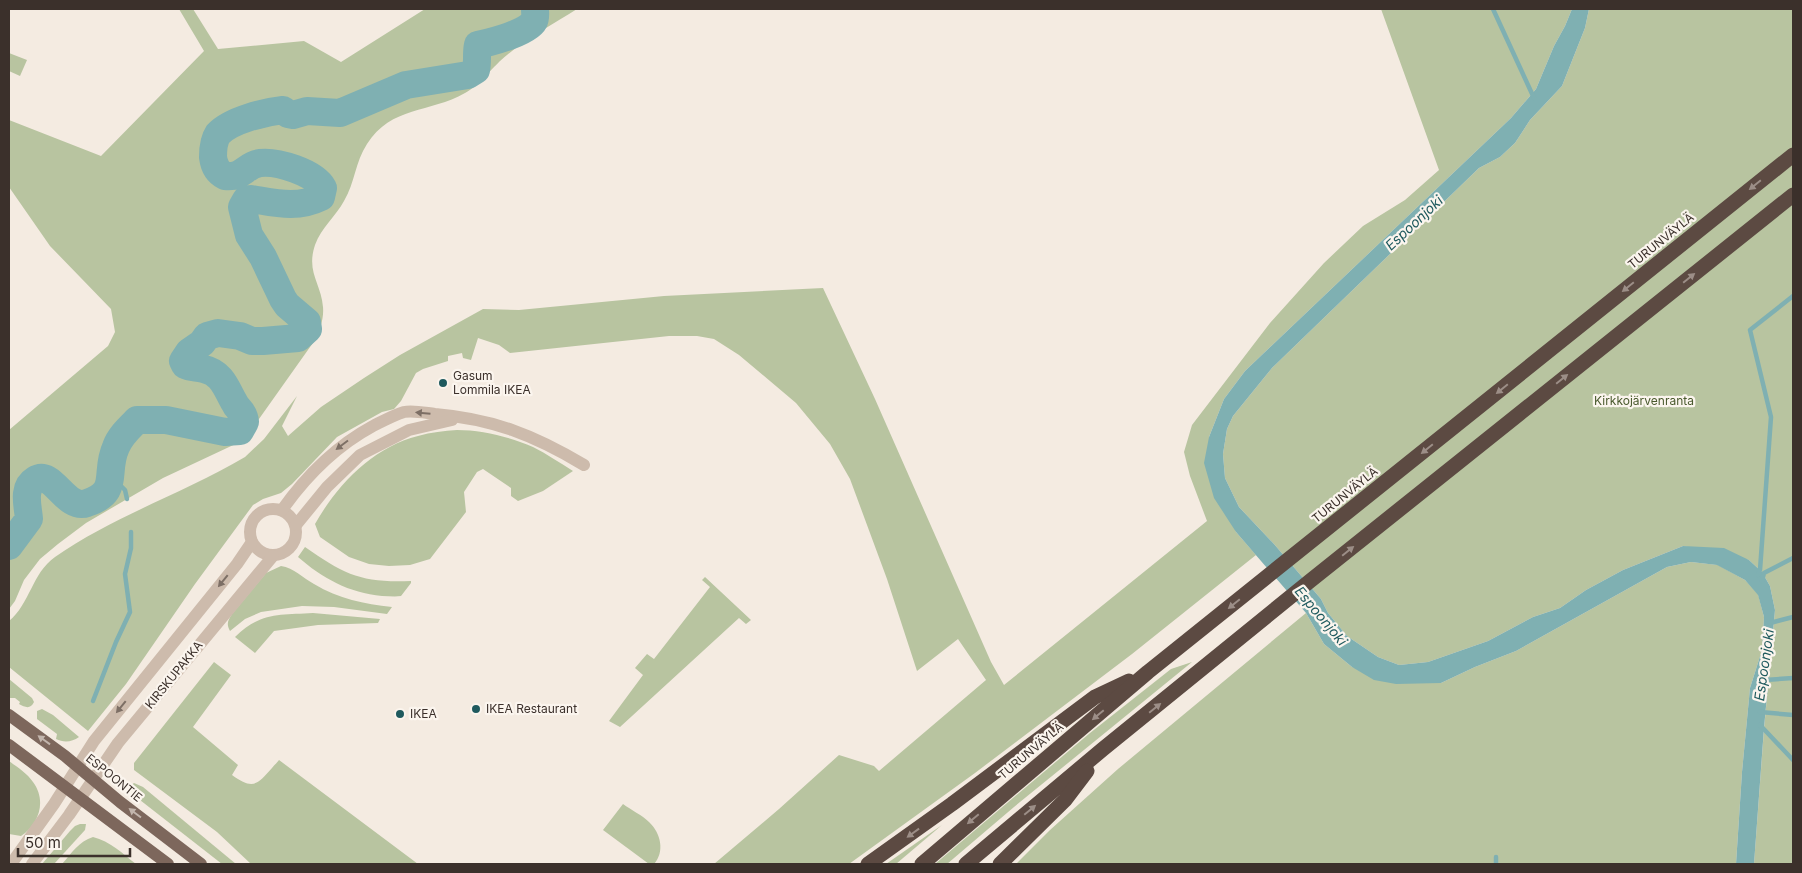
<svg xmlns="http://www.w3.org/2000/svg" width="1802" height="873" font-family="Inter,sans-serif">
	<rect width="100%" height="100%" fill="#f4ebe1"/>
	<g fill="#b8c4a0">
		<path d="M179,9H193L218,49L304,41L341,62L425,9H577C555,23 527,38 507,55C494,65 479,86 465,93C430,113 391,106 367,144C355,162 355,183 344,201C336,216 321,228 315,245C306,272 321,283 323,307C324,319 320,329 315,340L244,440L163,478L86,523L58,544L40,559L24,580L15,601L9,609V430L108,346L115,332L111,309L50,246L9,187V120L101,156L204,51Z"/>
		<path d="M1381,9H1572L1565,26L1554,46L1536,89L1511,118L1245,371L1224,399L1209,437L1236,532L1256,555L1132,654L975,773L849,864H714L779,809L839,755L874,766L879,771L986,680L958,639L917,671L887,579L850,479L830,444L796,403L739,355L714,339L697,336H669L510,353L499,345L478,338L471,360L463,358L462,353L448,356V361L423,369L416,373L401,401L394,409L382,412L337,437L292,484L281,493L263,499L253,505L195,584L126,684L88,731L9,667V621C30,604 32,573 55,557C114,516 184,493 245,457L264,439L297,396L282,426L288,436L321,407L364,378L400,355L483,309L519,310L664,296L823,288L875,399L991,662L1004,685L1207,521L1190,476L1184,452L1192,425L1270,323L1324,263L1363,226L1405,200L1439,170Z"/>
		<polygon points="1589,9 1793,9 1793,864 1754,864 1764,729 1775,610 1770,586 1762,572 1749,560 1683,546 1623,570 1586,590 1560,608 1533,617 1488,641 1428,662 1399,665 1378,657 1347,636 1328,613 1321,599 1274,544 1239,507 1225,478 1223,454 1227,429 1233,416 1272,368 1479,168 1500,157 1515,143 1530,120 1562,86 1585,28"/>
		<polygon points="9,53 27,60 20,76 9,71"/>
		<path d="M457,430C482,430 510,437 533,447C547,454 560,463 573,471L543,491L518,501L511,496V488L483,469L477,472L464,492L466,512L430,559L410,565L389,566L369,564L349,557L320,537L315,524C337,485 373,447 418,436C431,432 444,431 457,430Z"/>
		<path d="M305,547C345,575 362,583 411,581V583L401,596C395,597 388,596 382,596C349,593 322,578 298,557Z"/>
		<polygon points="1691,562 1718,565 1745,580 1758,594 1764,617 1762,650 1750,688 1742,772 1736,864 1016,864 1050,830 1118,769 1306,613 1324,644 1352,667 1441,683 1475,667 1516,651 1667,567"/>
		<path d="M281,566C294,568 303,578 314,584C339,599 364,604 392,607L387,614L334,607L302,606L261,612L245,619L230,631C226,624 228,620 232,614L266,573Z"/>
		<polygon points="705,577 751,620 746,624 739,618 620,727 609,721 643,675 635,668 647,654 654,659 710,587 702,580"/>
		<path d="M313,613L380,619L378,623L318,625L274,631L255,653L235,637C260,612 280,615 313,613Z"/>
		<path d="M214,662L231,675L193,727L238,765L232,775C253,790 257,785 272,768C274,765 276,764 279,760L418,864H251L217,832L134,770V763Z"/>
		<polygon points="1192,662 1014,807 947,864 935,864 1090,733 1171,669"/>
		<path d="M9,679L32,698L34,702C30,710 25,707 19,704L20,702L15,698H9Z"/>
		<path d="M42,709L53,715L79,737C72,742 64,743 56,739L57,734L37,719V711Z"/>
		<path d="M9,761C17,767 27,773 33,782C47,801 39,824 21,836L9,834Z"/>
		<polygon points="134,783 143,787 236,864 222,864 131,793 130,786"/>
		<path d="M623,804C631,810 642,815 649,822C661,833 665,852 654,864H649L603,830Z"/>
		<polygon points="80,824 86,824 85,830 54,864 42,864 70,831 75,826"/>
		<polygon points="942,825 896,864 886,864"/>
		<path d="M93,837C110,841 123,854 136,864H62C71,854 79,841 93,837Z"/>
	</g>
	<polygon fill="#7fb0b2" points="1572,9 1589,9 1585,28 1562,86 1530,120 1515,143 1500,157 1479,168 1272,368 1233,416 1227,429 1223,454 1225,478 1239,507 1274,544 1321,599 1328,613 1347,636 1378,657 1399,665 1428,662 1488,641 1533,617 1560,608 1586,590 1623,570 1683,546 1724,548 1749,560 1762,572 1770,586 1775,610 1764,728 1754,864 1736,864 1742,772 1750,688 1762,650 1764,617 1758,595 1745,580 1717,565 1691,562 1667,567 1516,651 1475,667 1441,683 1396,684 1374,680 1352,667 1324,644 1306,613 1236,532 1214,498 1204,463 1209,437 1224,399 1245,371 1511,118 1536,89 1554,46 1565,26"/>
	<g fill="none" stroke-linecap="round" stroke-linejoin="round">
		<g stroke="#7fb0b2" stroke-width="4.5">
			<polyline points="1493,9 1534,98"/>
			<polyline points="111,476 125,490 127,499"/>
			<polyline points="1758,575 1760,570 1771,417 1750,330 1793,296"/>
			<polyline points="1762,581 1764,573 1793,558"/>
			<polyline points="1770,623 1793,617"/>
			<polyline points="1765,680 1793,678"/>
			<polyline points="93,701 116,642 130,612 125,574 131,548 131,532"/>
			<polyline points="1760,712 1793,715"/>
			<polyline points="1760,725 1793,760"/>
			<polyline points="1496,857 1496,864"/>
		</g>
		<path stroke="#7fb0b2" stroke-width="28" d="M9,546L29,519C28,506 22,488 35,480C53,468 65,511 87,503C121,492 104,473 116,447C120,436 129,428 137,420H166L225,432L240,431L245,422C244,410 238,411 234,402C226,388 222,373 204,369C197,367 191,368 185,365L183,361L189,352L202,343L207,336L218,333L240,336L252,341H263L298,338L308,329L307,322L287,305L283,299L263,257L249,235L242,207L246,200L251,199C276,203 297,209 321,197L323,188C314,172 277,161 260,163C244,166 243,178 225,176C217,172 214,165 213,157C213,150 214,140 218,134C231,120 265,112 283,110L288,114L293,115L307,111L340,113L406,85L468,75L476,70C478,61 476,53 478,45C491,42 528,33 534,21C536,18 535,12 535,9"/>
		<g stroke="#cdbbac" stroke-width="12">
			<circle cx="273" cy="532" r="23"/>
			<path d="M282,510C306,476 336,446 373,426C383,421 394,415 404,412C413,410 426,413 435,414C493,419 534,435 584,465"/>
			<polyline points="296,525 327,487 360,455 409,430 452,420"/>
			<polyline points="11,864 54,804 94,741 237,564 252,542"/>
			<polyline points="32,864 69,815 118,743 273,556"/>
		</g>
		<g stroke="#7d675c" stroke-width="12">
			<polyline points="9,715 65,756 120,802 201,864"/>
			<polyline points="9,745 168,864"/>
		</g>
		<g stroke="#5c4a42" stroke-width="15">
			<polyline points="868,864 952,804 1095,697 1129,681"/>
			<polyline points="922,864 1148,672 1793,155"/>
			<polyline points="966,864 1103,749 1310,581 1793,195"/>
			<polyline points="1000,864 1065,800 1087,771"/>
		</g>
	</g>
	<defs><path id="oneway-solid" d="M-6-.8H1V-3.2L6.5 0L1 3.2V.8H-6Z" transform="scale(1.25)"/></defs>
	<g fill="#9c8e87">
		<use href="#oneway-solid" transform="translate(1755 185) rotate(141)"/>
		<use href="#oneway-solid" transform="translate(1689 278) rotate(-39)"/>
		<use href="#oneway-solid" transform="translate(1628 287) rotate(141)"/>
		<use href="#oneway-solid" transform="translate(1562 379) rotate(-39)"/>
		<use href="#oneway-solid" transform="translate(1502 389) rotate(141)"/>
		<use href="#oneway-solid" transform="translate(1427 449) rotate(141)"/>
		<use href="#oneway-solid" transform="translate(1348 551) rotate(-39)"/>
		<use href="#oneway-solid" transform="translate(1234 604) rotate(141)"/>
		<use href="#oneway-solid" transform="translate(1155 708) rotate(-39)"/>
		<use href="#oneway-solid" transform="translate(1098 715) rotate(140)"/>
		<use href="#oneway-solid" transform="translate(1030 810) rotate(-40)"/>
		<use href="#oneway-solid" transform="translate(973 819) rotate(140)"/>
		<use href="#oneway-solid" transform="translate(913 833) rotate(144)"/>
	</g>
	<g fill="#7d6f65">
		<use href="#oneway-solid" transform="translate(423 413) rotate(-175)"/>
		<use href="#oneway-solid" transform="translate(342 445) rotate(143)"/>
		<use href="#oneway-solid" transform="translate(223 581) rotate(129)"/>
		<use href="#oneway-solid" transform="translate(121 707) rotate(129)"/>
	</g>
	<g fill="#c2b5ac">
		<use href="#oneway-solid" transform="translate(44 740) rotate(-144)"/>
		<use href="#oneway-solid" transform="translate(135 813) rotate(-143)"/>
	</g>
	<g fill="#1f5a5e" stroke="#fbf5ee" stroke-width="2">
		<circle cx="443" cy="383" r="5"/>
		<circle cx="476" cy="709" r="5"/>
		<circle cx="400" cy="714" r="5"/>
	</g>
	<g text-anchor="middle" stroke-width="4.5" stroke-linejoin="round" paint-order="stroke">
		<g font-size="12" fill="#3b302b" stroke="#fbf5ee">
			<text transform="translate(1661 241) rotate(-39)" y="4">TURUNVÄYLÄ</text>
			<text transform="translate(1345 495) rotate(-39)" y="4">TURUNVÄYLÄ</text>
			<text transform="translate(174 675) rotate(-51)" y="4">KIRSKUPAKKA</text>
			<text transform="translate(1031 751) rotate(-40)" y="4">TURUNVÄYLÄ</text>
			<text transform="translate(114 778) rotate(39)" y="4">ESPOONTIE</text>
		</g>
		<g font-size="12" fill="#3b302b" stroke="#fbf5ee" text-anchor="start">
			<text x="453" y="380">Gasum<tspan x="453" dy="14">Lommila IKEA</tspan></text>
			<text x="486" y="713">IKEA Restaurant</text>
			<text x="410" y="718">IKEA</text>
		</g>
		<g font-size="12" fill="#4a5a2e" stroke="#fbf5ee">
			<text x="1644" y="405">Kirkkojärvenranta</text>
		</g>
		<g font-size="14" font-style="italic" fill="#1f5a5e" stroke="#fbf5ee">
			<text transform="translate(1414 223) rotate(-43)" y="5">Espoonjoki</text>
			<text transform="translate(1321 616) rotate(50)" y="5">Espoonjoki</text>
			<text transform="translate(1764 665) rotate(-82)" y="5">Espoonjoki</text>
		</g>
	</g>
	<rect width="1802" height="873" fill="none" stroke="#3b302b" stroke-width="20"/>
	<path d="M18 848v8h112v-8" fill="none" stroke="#3b302b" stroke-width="2.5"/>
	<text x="25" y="848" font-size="15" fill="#3b302b" stroke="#fbf5ee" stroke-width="4" paint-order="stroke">50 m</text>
</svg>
